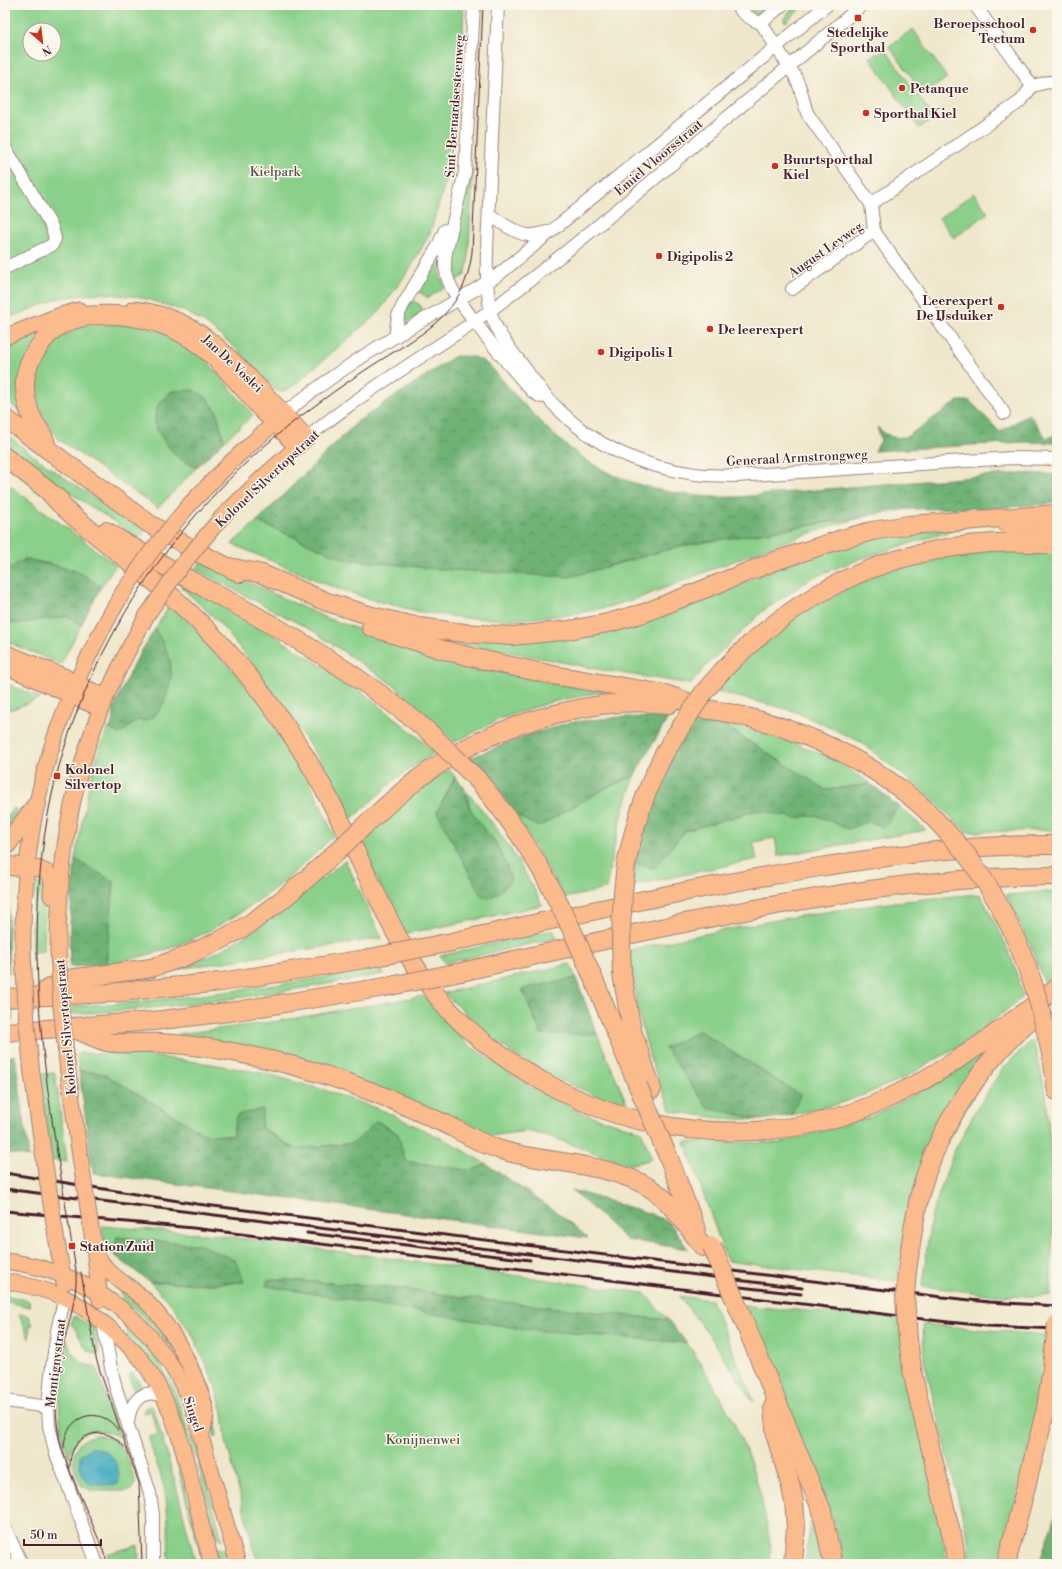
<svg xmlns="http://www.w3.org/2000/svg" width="1062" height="1569" font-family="'Libre Bodoni',serif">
	<defs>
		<pattern id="forest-crowns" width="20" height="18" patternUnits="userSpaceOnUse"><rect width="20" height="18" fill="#6fb276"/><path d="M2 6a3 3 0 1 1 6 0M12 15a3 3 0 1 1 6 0" fill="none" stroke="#5d9061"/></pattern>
		<pattern id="water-ripples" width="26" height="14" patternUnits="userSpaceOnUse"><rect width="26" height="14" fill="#40acbf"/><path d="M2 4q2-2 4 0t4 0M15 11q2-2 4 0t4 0" fill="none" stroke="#388b9b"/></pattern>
	</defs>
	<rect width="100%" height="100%" fill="#fbf7ec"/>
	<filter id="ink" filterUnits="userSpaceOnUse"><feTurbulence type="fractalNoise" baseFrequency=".025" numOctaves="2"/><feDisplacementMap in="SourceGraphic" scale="8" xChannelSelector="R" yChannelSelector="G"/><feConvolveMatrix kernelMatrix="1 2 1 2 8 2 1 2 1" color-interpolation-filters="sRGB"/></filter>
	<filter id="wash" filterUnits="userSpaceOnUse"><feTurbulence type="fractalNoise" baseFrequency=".012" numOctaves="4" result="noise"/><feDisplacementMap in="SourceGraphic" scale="16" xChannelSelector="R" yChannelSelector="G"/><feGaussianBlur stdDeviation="0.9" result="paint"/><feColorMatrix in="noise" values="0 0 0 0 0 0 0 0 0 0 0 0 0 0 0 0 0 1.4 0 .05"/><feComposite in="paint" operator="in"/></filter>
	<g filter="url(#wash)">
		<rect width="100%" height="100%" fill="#efe7cb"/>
		<g fill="#8ad08a" stroke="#6a785a" fill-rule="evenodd">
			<path d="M5,5H464L461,70L448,173L430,233L411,267L378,313L293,386C285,391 280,394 273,388L238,350L207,324L184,311L140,297L99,293L60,298L5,319ZM30,30H54V54H30Z"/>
			<path d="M755,5H774C765,13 760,21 749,10Z"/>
			<polygon points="794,5 804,5 786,22 783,20"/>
			<polygon points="913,29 947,78 924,94 889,46"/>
			<polygon points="885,49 934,118 919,128 870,58"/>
			<polygon points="468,170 473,170 468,263 465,275 455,281 451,270 451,257"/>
			<polygon points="974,193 988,213 954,238 939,218"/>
			<polygon points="434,263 440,264 440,276 445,287 428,298 418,291"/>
			<polygon points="412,300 420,305 424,312 406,323 403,321 404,314"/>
			<polygon points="52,323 21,413 5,398 5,342"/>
			<polygon points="134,324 167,333 201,354 253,415 224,441 216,410 156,428 176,456 196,468 158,508 58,439 39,410 37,374 48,349 63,336 85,325"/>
			<path d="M5,433C49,470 97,500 146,530L139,538L67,491L5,443Z"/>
			<path d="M5,482L116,565L101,587C74,568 57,565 25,559L5,571Z"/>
			<polygon points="869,516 835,525 769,547 639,598 604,608 567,615 513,620 466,618 422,612 376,601 333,587 232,544 257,521 344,559 570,577 680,546"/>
			<polygon points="968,526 868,556 813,577 763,611 704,668 691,684 608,671 484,647 461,646 411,633 614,627 702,600 801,558 864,539"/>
			<polygon points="973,548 1057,552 1057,830 967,832 922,790 861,742 794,711 715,691 768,635 830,596 894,566"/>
			<polygon points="202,561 326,618 437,656 543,682 606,691 551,702 502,718 455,742 396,687 313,631 195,569"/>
			<polygon points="186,580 360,690 419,738 434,753 397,778 350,820 324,767 288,713 252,663 217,620 181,587"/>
			<path d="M171,603L191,623L256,696L293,753L306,775L334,835C320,849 305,864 290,876C259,902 224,925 187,941C162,953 133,959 106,964L114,882L75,859L89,786L98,754L108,728L120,733L138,720L165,648L155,629Z"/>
			<polygon points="68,616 82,623 61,664 5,641 5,621 17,624"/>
			<polygon points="5,683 41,698 10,710 5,704"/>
			<polygon points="715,720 753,730 792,742 831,758 871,784 826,790"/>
			<path d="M449,769L455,777L437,812L511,880L506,865L495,841L486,832L470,809L467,792C497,826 522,864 542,905L475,920L403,934L361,844L419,788Z"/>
			<path d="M634,776C622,813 612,850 606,889L565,898L516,815L604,789Z"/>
			<polygon points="898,806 926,830 778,856 775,838 753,842 757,859 631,886 635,863 654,867 685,831 758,810 796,818 816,815 848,829 869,821 884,828"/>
			<polygon points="345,860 382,938 177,969 214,954 245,936 267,922 292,903 321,878 322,880"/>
			<polygon points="38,883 44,886 45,890 44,951 32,952 32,924 35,886"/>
			<polygon points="1047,892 1057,892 1057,974 1044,982 1033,951 1006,895"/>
			<path d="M980,894L1003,938L1016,970L1023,997L964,1043L906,1077L866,1094L838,1104L791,1115L799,1095L699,1031L666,1049L708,1108L762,1120L718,1118L671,1111L650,1058L637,1007L629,950C668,942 706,933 745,926C823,911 901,900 980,894Z"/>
			<polygon points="553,930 557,938 445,963 440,956"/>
			<polygon points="5,953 8,953 9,973 5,973"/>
			<polygon points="570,964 576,978 522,990 541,1034 597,1034 627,1104 599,1097 551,1076 514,1055 477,1024 444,993"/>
			<path d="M380,968L384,974C281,993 177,1008 72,1014V1006C175,1002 278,985 380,968Z"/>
			<polygon points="424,996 467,1044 531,1087 584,1114 641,1131 652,1159 629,1165 548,1136 526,1131 483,1137 256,1049 178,1034 273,1022"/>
			<polygon points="5,1012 12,1012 13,1020 5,1020"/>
			<polygon points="1009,1032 911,1206 896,1281 727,1261 685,1142 780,1143 868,1118 951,1076"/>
			<polygon points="1033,1039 1046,1093 1051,1157 1053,1230 1050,1296 1004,1296 922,1286 931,1217 953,1154 977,1108 1003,1068"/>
			<polygon points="77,1053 134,1054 205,1063 268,1074 324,1090 384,1111 451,1143 486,1164 472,1171 405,1161 398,1134 377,1121 354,1143 295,1149 261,1127 262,1109 232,1136 204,1134 106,1075 96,1072 79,1071"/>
			<polygon points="55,1073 67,1162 52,1160 40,1074"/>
			<path d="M102,1226L217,1235L644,1293L668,1320L484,1300L386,1287L273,1279L269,1280L266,1285L524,1329L687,1343C724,1398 755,1456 766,1521C769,1535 772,1550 770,1564H258L226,1441L223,1413L215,1385L193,1336L173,1306L150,1282L213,1284L244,1282L117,1237L114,1255L105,1248Z"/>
			<path d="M130,1278C143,1288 156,1298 166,1311C186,1335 208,1375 214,1406C216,1416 216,1426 217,1436L214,1437L211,1406L128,1280Z"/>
			<polygon points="121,1289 152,1318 169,1344 168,1345 140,1314 122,1300"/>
			<polygon points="5,1295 29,1301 30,1307 8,1302 5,1301"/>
			<polygon points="679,1296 711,1300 754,1401 753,1402 712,1339"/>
			<polygon points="744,1306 898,1318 939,1499 947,1564 845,1564 833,1519"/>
			<polygon points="19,1314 29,1316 33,1325 30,1325 29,1339"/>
			<path d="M74,1316L94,1328L99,1354C81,1353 83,1336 71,1324Z"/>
			<polygon points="126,1324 153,1352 174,1388 188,1433 198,1447 222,1540 216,1536 193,1446 128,1338"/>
			<polygon points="923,1324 1044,1335 1037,1415 1014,1512 997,1564 969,1564 968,1538 924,1360"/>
			<path d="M67,1340C73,1355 78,1365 96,1367L120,1437C96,1425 76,1429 69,1457C54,1419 59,1379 67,1340Z"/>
			<polygon points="133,1373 143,1389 135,1393 129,1375"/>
			<path d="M150,1406H152L155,1412L177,1489L195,1561L169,1564C168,1539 169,1512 164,1487C160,1470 152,1455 149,1437L158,1435L151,1411L143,1413L145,1408Z"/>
			<polygon points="167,1416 204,1561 202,1561 165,1417"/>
			<path d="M97,1435C124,1436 127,1459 135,1480V1484L131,1490L126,1491H92L81,1485C70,1464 68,1441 97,1435Z"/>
			<polygon points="811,1519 822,1564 805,1564"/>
			<polygon points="138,1545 139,1564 111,1564 107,1554"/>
			<polygon points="214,1547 225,1550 226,1555 217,1557"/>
		</g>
		<g fill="url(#forest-crowns)" stroke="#5c6850">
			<path d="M455,356C464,356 473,356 481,360C495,368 505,384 515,395C535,416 556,439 579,455C622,487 685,499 738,497C804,491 871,485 938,480C977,477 1018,471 1057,475V503L997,508L908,509L680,546L570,577L437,569L344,559L257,521L357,422Z"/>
			<polygon points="193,390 206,397 216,410 224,441 196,468 176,456 164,441 156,428 155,415 159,403 172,391"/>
			<path d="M958,401H970L1000,432L1029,414L1047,439L1057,433V443L1024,442L874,451L881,441L877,427C887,436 895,440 908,436Z"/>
			<polygon points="25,559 73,570 86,576 101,587 81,625 68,616 17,624 5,621 5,571"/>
			<path d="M155,629C161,640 170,654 171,666C173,683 161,727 138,720C131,724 127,730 120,734L110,729L114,716L113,710L132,667Z"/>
			<polygon points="621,717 668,718 634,776 604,789 538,827 516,815 493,783 470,758 522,737 571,722"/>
			<path d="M694,718L715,720L826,790L871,784L898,806L884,828L869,821L848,829L816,815L796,818L757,810L685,831L654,868L635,863C638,850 640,835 645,821C657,785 673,750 694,718Z"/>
			<polygon points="455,777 464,787 470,809 486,832 495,841 506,865 511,880 501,891 489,898 481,895 437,812"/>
			<path d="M15,808L17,810L16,814L5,835C5,823 4,814 15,808Z"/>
			<path d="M75,859L114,882L106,964L70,967C68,931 72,895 75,859Z"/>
			<polygon points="9,884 8,953 5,953 5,886"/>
			<polygon points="576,978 597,1034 541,1034 522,989"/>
			<polygon points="699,1031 800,1095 791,1115 762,1120 708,1108 665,1048"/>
			<polygon points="15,1055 29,1157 5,1153 5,1058"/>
			<polygon points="79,1071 96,1072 106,1075 204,1134 232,1136 237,1115 263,1109 261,1128 295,1149 354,1143 376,1121 398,1134 405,1161 472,1171 486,1164 562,1216 588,1238 93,1173"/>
			<polygon points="572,1190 651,1214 670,1223 688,1249 627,1240"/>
			<polygon points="117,1237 201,1245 235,1260 244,1282 213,1284 150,1282 114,1255"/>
			<polygon points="273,1279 386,1287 485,1300 668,1320 687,1343 524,1329 266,1286 269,1280"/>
			<polygon points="1057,1509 1057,1564 1039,1564"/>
		</g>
		<path fill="url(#water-ripples)" stroke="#456675" d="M90,1448C109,1446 123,1466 118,1484C114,1485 110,1484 105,1485C85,1488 81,1477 79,1459L81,1455Z"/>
	</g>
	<g filter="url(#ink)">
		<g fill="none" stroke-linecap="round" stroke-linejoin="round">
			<defs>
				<g id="minor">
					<path d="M474,5L465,172L447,248C445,256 444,264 446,272C449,289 462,304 472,318C491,344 511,368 533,392L541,397"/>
					<path d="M498,5C495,71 492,136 489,202C488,237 484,273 490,308C493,329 511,350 524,367C534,381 545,396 557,408C595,447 643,467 695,474C709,476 723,475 736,476L1012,458L1057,459"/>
					<path d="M736,5C743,14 750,20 761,23"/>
					<polyline points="782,5 761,23 795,76 800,88 807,113 871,204 874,231 1004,413"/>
					<polyline points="975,5 1032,86"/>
					<polyline points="5,147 52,227 55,239 52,245 5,268"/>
					<polyline points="871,204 1021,101 1032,86 1049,82 1057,83"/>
					<path d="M489,214C498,221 517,234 528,235C535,236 543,233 550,231"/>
					<polyline points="792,289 874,231"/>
					<polyline points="395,337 398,316 403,305 438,246 445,230"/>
					<path d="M285,413C319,385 357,359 396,336C430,315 465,297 498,275L827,5"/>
					<path d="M307,438C369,386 442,347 507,298C572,248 636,195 699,141C753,96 808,51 862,5"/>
					<polyline points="65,1296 57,1331 51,1374 48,1407 49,1426 55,1451 97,1564"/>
					<polyline points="103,1323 111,1368 116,1388 150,1493 153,1515 153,1564"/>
					<polyline points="5,1401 48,1407"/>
					<path d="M128,1422C130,1402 143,1386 164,1397"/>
					<polyline points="5,1528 22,1564"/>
				</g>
				<g id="major">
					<path d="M133,309C188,315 214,341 251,378C270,398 289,418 307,438L263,477L221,518"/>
					<polyline points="5,337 58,316 79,310"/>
					<polyline points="267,415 296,447"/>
					<polyline points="189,505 232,461 285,413"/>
					<polyline points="5,666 101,709"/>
					<polyline points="67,679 106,697"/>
					<polyline points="28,867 40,869 48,873 52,883 51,896"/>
					<path d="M58,950C58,874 68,799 94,727C108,688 127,651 147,615"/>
					<path d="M23,953C22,883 31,812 52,746C69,693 94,642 122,594"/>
					<polyline points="68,1072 81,1163"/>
					<polyline points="32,1074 44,1159"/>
					<polyline points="56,1236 64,1283"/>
					<path d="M95,1252C106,1274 127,1284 145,1300C169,1324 186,1354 198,1386C201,1394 205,1403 206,1412C206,1419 204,1426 202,1433"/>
					<polyline points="95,1255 100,1300"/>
					<path d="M5,1261C94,1272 157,1324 192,1405L238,1564"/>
					<path d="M5,1281C54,1290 75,1298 113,1331C125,1342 137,1353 146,1366C186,1423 192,1499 212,1564"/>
				</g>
				<g id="highway">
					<polyline points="5,418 148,523 199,553 240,573"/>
					<path d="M47,449C44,435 43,436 36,425C29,414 25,399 25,387C24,372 31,356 40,345C45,338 52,330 59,326C95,305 155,316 188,337C219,356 241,387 266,414"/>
					<polyline points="5,457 60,500"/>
					<path d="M50,493C62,508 75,517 89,529C110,546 131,563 152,580C197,616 239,661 272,707C310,758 338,814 365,871C382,905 397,940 419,972C428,984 438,998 448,1009C497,1062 580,1109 651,1123C727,1139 811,1133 882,1101C946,1073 1002,1029 1057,988"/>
					<polyline points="1008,525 1057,532"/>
					<path d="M106,531C153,561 202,586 251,613C314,648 374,686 429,732"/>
					<polyline points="229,567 262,574 327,602 372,616 419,627 464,633 513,636 569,630 608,623 644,613 775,561 839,540 872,531 909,525 1057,514"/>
					<polyline points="371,627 443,650 488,661 553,675 665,694 707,709"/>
					<polyline points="5,654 65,678"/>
					<path d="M725,668C795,597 869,557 969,545C998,542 1029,541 1057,546"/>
					<path d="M697,708C779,718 862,753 925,809"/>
					<path d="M477,779C504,811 528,845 548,882"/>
					<path d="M376,815C402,791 429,768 461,751C517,719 604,696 669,704"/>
					<polyline points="5,847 37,804"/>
					<path d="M626,865C635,822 648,780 671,742"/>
					<polyline points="5,866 28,867"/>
					<path d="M442,944C566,917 689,888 814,868C894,855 975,844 1057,845"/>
					<path d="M461,972C545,953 629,934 714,917C827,894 941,876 1057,876"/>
					<polyline points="622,974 632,1031 652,1089"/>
					<polyline points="594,980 638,1086"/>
					<polyline points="46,990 68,979 108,974 151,968 181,958 219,941 248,925 283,899 319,868"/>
					<polyline points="5,998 109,993 221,982 365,959"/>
					<path d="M72,1028C83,1032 95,1039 107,1042C121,1045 146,1042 162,1043C193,1045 226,1050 257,1057C310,1068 364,1087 413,1109C425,1115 436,1120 448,1125C465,1134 482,1144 501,1150C548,1164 608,1162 650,1188C672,1202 687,1226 703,1247"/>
					<polyline points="5,1032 154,1021 236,1011 385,987"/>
					<polyline points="1053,1063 1057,1091"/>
					<polyline points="670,1161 696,1229"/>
					<path d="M907,1271C911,1244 914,1217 921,1190C938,1128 981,1063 1029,1021"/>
					<polyline points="743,1319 822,1511 833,1564"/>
					<polyline points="908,1340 913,1376 954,1545 956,1564"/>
					<polyline points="773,1407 776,1437 790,1483 794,1502 796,1527 793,1564"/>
					<polyline points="1006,1564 1046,1409 1054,1352"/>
				</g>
			</defs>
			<use href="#minor" stroke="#9c837b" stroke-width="14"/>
			<use href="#major" stroke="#9c837b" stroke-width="17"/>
			<use href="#highway" stroke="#9c837b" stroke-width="20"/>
			<use href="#minor" stroke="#fff" stroke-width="12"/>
			<use href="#major" stroke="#fbbb8c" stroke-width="15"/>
			<use href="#highway" stroke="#fbbb8c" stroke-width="18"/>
			<g stroke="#4a1f2b" stroke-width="1">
				<polyline points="81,1272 96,1358 100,1371 139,1483 142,1564"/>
				<path d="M64,1448C64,1416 99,1403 118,1430"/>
				<path d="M70,1466C69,1434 105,1421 124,1447"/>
				<path d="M108,1564C97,1532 82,1502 70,1471C66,1460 61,1448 59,1436C55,1417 56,1395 58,1376C61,1340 78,1307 76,1271C60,1165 38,1059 37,951C37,910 39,868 46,826C72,665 169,519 297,419C321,401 345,383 370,367C419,335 465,317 472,252L483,5"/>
			</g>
			<g stroke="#4a1f2b" stroke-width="3">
				<polyline points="5,1173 197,1204 942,1297 989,1302 1057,1306"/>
				<polyline points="5,1189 802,1288"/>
				<polyline points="5,1211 193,1228 939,1321 987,1326 1057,1329"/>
				<polyline points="307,1233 530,1260"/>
				<polyline points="740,1287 801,1294"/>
			</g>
			<defs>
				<g id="major-bridge">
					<polyline points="122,594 150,553 189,505"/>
					<polyline points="147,615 182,565 221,518"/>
					<polyline points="58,950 61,1006 68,1072"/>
					<polyline points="23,953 27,1025 32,1074"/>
					<polyline points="44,1159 56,1236"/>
					<polyline points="81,1163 93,1241"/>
				</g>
				<g id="highway-bridge">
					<polyline points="429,732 477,779"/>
					<polyline points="671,742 704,692 725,668"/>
					<path d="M925,809C939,823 953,838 966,854C994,891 1016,934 1031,978C1041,1005 1047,1035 1053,1063"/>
					<polyline points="319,868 376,815"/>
					<polyline points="548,882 573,932 594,980"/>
					<polyline points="365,959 442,944"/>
					<path d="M622,974C620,937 621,903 626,865"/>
					<polyline points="385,987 461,972"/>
					<polyline points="638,1086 670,1161"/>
					<polyline points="712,1246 743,1319"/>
					<polyline points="907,1271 905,1296 908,1340"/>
					<polyline points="1054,1352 1057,1324"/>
				</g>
			</defs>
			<use href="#major-bridge" stroke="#9c837b" stroke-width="17" stroke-linecap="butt"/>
			<use href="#highway-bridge" stroke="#9c837b" stroke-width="20" stroke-linecap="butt"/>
			<use href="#major-bridge" stroke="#fbbb8c" stroke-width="15"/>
			<use href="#highway-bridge" stroke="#fbbb8c" stroke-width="18"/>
		</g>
	</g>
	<g fill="#c8321e" stroke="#fbf7ec" stroke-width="1.5">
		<rect x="854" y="14" width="8" height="8" rx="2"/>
		<circle cx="1033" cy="30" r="4"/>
		<circle cx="902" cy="88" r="4"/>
		<circle cx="866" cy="113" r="4"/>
		<circle cx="775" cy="166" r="4"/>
		<circle cx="659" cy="256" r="4"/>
		<circle cx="1001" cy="307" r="4"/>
		<circle cx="710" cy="329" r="4"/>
		<circle cx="601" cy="352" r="4"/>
		<rect x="53" y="772" width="8" height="8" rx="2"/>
		<rect x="68" y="1242" width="8" height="8" rx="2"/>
	</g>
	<g text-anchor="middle" stroke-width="3" stroke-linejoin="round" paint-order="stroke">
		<g font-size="13" font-weight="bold" fill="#4a1f2b" stroke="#fbf7ec" text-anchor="start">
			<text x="1025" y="28" text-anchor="end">Beroepsschool<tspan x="1025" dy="15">Tectum</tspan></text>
			<text x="858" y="37" text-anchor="middle">Stedelijke<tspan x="858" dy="15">Sporthal</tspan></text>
			<text x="910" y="93">Petanque</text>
			<text x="874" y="118">Sporthal Kiel</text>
			<text x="783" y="164">Buurtsporthal<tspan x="783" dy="15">Kiel</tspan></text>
			<text x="667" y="261">Digipolis 2</text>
			<text x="993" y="305" text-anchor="end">Leerexpert<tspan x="993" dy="15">De IJsduiker</tspan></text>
			<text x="718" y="334">De leerexpert</text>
			<text x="609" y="357">Digipolis 1</text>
			<text x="65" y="774">Kolonel<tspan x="65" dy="15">Silvertop</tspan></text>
			<text x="80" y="1251">Station Zuid</text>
		</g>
		<g font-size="13" fill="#4a1f2b" stroke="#fbf7ec">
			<text transform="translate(454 106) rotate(-86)" y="5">Sint-Bernardsesteenweg</text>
			<text transform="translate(658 157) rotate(-40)" y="5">Emiel Vloorsstraat</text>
			<text transform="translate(825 249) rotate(-35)" y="5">August Leyweg</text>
			<text transform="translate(233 363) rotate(43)" y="5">Jan De Voslei</text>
			<text transform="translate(797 457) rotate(-3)" y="5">Generaal Armstrongweg</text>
			<text transform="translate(267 478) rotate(-43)" y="5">Kolonel Silvertopstraat</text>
			<text transform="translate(65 1027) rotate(-95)" y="5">Kolonel Silvertopstraat</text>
			<text transform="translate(55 1363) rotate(-83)" y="5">Montignystraat</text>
			<text transform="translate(194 1414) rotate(71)" y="5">Singel</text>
		</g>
		<g font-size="13" fill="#5d5448" stroke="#fbf7ec">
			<text x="275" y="176">Kielpark</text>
			<text x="423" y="1444">Konijnenwei</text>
		</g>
	</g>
	<rect width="1062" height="1569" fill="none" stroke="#fbf7ec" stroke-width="20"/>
	<g transform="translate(42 42) rotate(152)"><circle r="19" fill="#fbf7ec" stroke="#b4a19f"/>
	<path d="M0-3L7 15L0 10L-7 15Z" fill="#c8321e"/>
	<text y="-6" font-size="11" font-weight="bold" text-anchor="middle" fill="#4a1f2b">N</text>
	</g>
	<path d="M24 1539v6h77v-6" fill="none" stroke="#4a1f2b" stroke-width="2"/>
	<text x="30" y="1539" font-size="12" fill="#4a1f2b" stroke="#fbf7ec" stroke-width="3" paint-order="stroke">50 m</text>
</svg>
